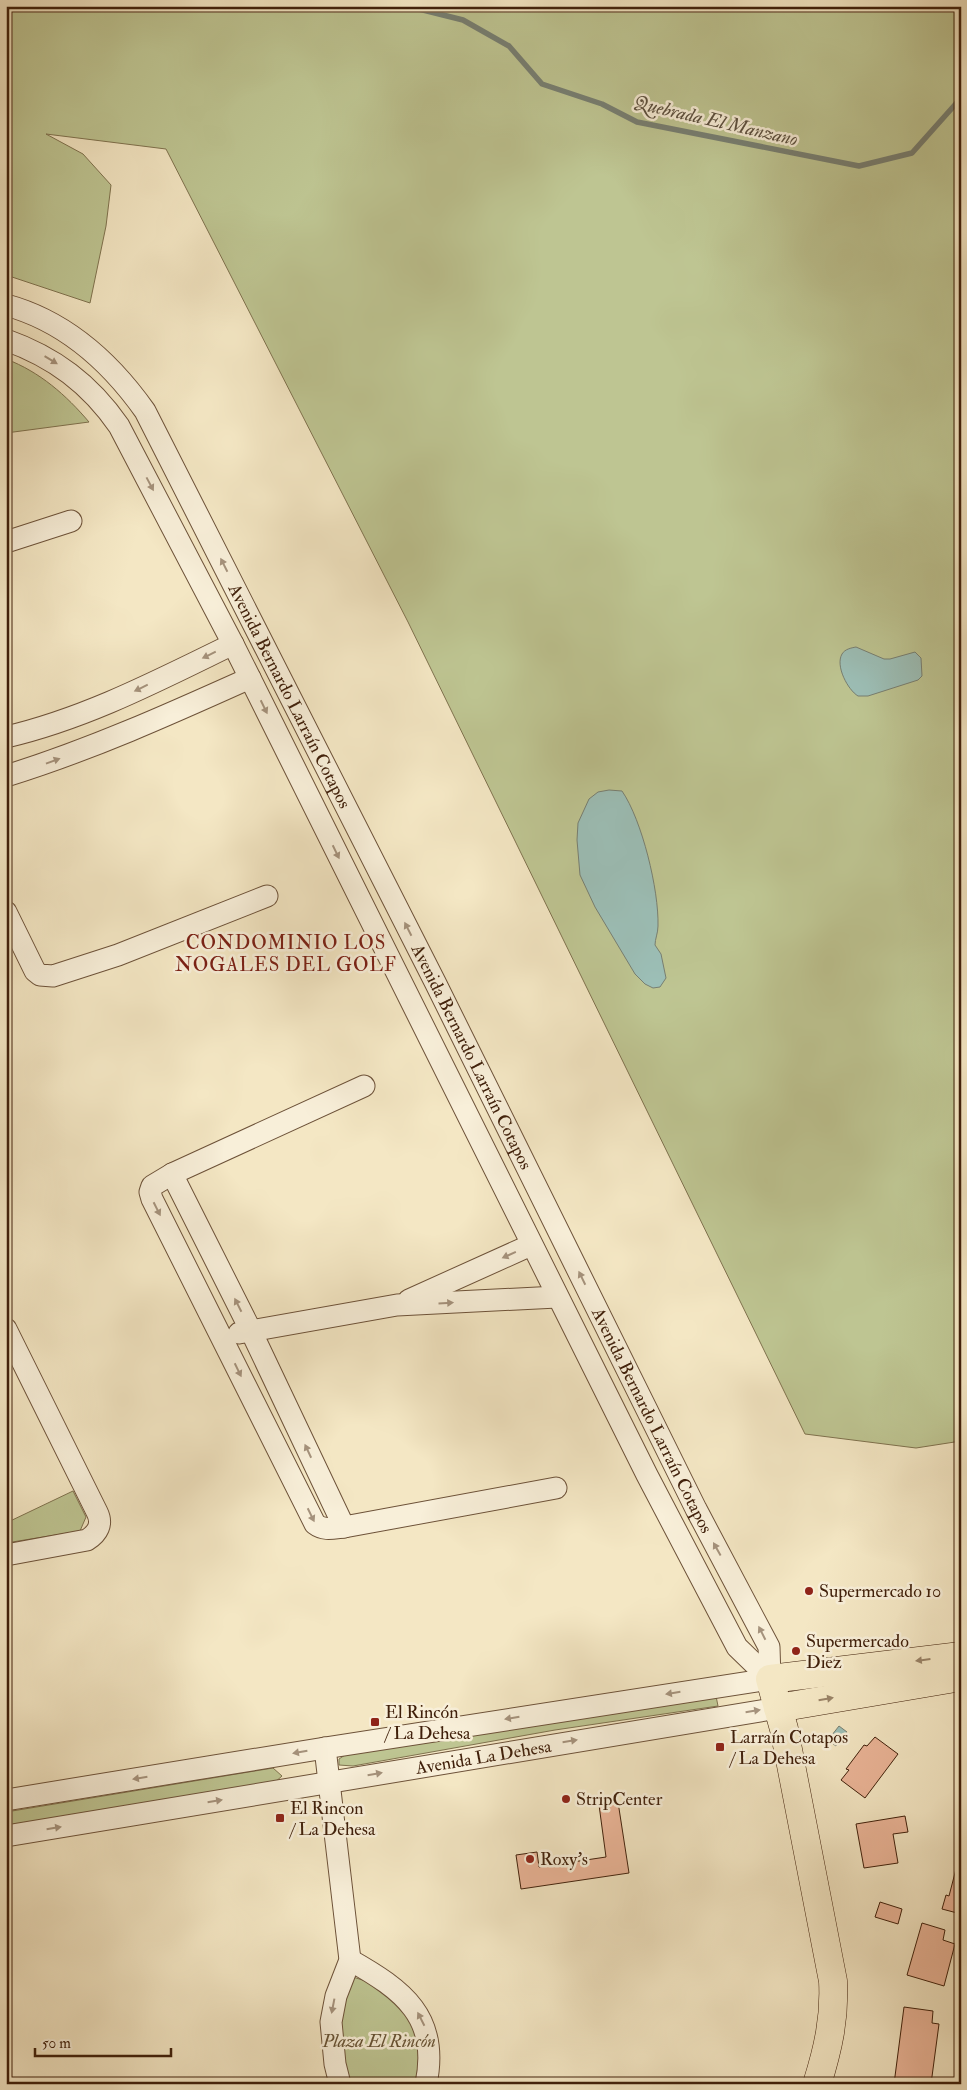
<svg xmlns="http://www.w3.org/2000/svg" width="967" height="2090" font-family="'IM FELL Double Pica',serif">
	<rect width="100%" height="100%" fill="#f4e7c4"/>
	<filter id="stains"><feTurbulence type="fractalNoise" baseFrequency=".004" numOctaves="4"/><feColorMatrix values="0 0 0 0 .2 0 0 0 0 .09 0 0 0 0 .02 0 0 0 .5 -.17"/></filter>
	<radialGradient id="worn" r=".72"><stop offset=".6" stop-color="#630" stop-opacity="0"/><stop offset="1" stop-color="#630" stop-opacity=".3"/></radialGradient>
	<g fill="#bec592" stroke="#7f724e">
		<polygon points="6,6 961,6 961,1441 916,1448 805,1434 408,622 166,149 46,134 83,154 111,185 106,226 90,303 6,275"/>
		<path d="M6,359C40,372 66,395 89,422L6,433Z"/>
		<polygon points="73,1491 86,1517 80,1531 6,1543 6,1523"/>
		<polygon points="716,1696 718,1706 555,1730 353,1766 339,1765 339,1759 348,1753"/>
		<polygon points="273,1768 282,1776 274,1783 6,1827 6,1812"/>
		<polygon points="353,1977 372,1983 406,2010 419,2044 418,2084 347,2084 339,2018"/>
	</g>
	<g fill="#9cbfb7" stroke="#777f72">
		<path d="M856,647L884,659H890L915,652L921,658L922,676L918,680L868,696H858C848,690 835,666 842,654C845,649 851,648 856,647Z"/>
		<path d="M609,790L622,791C642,820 659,890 658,926C658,933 655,939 655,945L661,954L666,978L660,987L653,988L645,984L635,974L595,907L580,875L577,840L578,823L589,799L598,792Z"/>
		<polygon points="839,1726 847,1732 836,1746 828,1740"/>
	</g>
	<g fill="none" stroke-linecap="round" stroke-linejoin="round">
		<polyline stroke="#777f72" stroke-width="5.5" points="407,6 463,20 509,46 542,84 602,104 637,122 859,166 912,153 961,98"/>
	</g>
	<g fill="#ebb598" stroke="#40200b">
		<polygon points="875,1737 898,1754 865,1798 841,1780 849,1770 846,1769 864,1745 867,1746"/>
		<polygon points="618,1802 629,1873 521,1889 516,1855 537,1852 539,1867 606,1857 599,1805"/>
		<polygon points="905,1816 908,1832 893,1834 898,1863 864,1868 856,1824"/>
		<polygon points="956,1869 961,1870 961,1914 942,1909 946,1895 949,1896"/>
		<polygon points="880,1902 902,1909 898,1924 875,1917"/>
		<polygon points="922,1923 945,1930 943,1940 955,1944 944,1986 907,1975"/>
		<polygon points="904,2007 933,2011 932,2023 939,2024 931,2084 894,2084"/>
	</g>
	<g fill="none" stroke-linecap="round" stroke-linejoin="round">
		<defs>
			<g id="minor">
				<path id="s1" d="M6,305C65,321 111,363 145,411L435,982L696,1509L769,1647L770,1679"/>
				<path d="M6,340C54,357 90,384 119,426L233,644L647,1475L737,1647L770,1679"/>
				<polyline points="6,542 71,521"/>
				<path d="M6,737C87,718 159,680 233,644"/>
				<path d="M6,776C90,750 170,714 250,678"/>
				<polyline points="6,912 35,971 40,975 53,976 118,955 267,896"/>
				<path d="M364,1086L172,1174L152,1186L150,1192L152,1199L315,1524C324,1531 334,1528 344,1527L556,1488"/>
				<polyline points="172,1174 251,1331 344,1527"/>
				<polyline points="409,1300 531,1245"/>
				<path d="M6,1329L97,1512C103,1524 98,1533 87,1540L6,1555"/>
				<polyline points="239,1333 397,1305 557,1297"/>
				<polyline points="325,1748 350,1960 336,1996 331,2022 335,2064 340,2084"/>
				<polyline points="6,1800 325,1748 770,1679"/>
				<path id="s2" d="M6,1836L778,1708"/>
				<path d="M350,1960C403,1990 440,2017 426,2084"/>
			</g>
			<g id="major">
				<polyline points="778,1708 961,1677"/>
				<path d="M817,2084C828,2049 835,2018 833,1981L784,1729L770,1679L961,1656"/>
			</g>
		</defs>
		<use href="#minor" stroke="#6d5239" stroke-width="23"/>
		<use href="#major" stroke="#40200b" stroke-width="29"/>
		<use href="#minor" stroke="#f8efd9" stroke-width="21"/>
		<use href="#major" stroke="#f4e7c4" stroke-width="28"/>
	</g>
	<defs><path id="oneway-solid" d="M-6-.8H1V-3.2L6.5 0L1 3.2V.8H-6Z" transform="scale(1.25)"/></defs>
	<g fill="#a5927c">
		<use href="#oneway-solid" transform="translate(51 360) rotate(31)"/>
		<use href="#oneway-solid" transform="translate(150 484) rotate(62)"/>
		<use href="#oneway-solid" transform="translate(224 565) rotate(-117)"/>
		<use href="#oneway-solid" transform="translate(209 655) rotate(154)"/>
		<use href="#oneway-solid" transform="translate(141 688) rotate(154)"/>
		<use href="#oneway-solid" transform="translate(264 707) rotate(64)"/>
		<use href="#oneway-solid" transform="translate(53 761) rotate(-20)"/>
		<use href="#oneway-solid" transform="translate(336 852) rotate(64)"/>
		<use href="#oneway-solid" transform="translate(408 929) rotate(-117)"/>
		<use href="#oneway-solid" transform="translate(157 1209) rotate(63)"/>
		<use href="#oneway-solid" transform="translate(509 1255) rotate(156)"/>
		<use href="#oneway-solid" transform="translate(582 1278) rotate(-116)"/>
		<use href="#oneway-solid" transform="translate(446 1303) rotate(-3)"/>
		<use href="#oneway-solid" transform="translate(238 1305) rotate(-117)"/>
		<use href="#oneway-solid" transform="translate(238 1370) rotate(64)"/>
		<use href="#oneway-solid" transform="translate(308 1451) rotate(-115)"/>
		<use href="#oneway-solid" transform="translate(311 1515) rotate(64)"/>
		<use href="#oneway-solid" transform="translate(717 1549) rotate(-119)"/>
		<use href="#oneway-solid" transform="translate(762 1633) rotate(-117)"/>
		<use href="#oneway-solid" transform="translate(673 1693) rotate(171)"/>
		<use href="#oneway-solid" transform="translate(753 1711) rotate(-9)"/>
		<use href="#oneway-solid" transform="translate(512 1718) rotate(171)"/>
		<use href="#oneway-solid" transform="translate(570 1741) rotate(-9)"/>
		<use href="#oneway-solid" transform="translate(300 1752) rotate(170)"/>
		<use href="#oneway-solid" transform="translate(375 1774) rotate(-10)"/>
		<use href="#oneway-solid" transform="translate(140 1778) rotate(171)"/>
		<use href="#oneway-solid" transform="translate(215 1801) rotate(-9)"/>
		<use href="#oneway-solid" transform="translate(54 1828) rotate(-9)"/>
		<use href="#oneway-solid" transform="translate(333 2006) rotate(101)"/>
		<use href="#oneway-solid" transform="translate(421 2019) rotate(-117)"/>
	</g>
	<g fill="#9a8468">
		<use href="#oneway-solid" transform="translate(923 1660) rotate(173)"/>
		<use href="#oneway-solid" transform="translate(826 1699) rotate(-10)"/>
	</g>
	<g fill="#8f2418" stroke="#f8efd9" stroke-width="2">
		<circle cx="809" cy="1591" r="5"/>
		<circle cx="796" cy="1651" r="5"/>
		<rect x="370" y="1717" width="10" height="10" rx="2.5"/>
		<rect x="715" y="1742" width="10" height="10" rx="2.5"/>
		<circle cx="566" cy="1799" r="5"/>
		<rect x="275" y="1813" width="10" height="10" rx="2.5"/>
		<circle cx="530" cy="1859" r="5"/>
	</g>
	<g text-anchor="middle" stroke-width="5" stroke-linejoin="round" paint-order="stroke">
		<g font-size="18" fill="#40200b" stroke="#f8efd9">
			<text dy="6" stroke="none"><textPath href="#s1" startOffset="498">Avenida Bernardo Larraín Cotapos</textPath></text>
			<text dy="6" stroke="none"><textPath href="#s1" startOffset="902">Avenida Bernardo Larraín Cotapos</textPath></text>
			<text dy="6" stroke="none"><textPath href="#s1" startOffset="1308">Avenida Bernardo Larraín Cotapos</textPath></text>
			<text dy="6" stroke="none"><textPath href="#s2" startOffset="484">Avenida La Dehesa</textPath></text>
		</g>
		<g font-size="18" fill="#40200b" stroke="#f8efd9" text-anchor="start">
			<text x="819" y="1597">Supermercado 10</text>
			<text x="806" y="1647">Supermercado<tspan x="806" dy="21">Diez</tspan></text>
			<text x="385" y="1718">El Rincón<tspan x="385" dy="21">/ La Dehesa</tspan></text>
			<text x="730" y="1743">Larraín Cotapos<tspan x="730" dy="21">/ La Dehesa</tspan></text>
			<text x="576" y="1805">StripCenter</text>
			<text x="290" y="1814">El Rincon<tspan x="290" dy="21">/ La Dehesa</tspan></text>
			<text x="540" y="1865">Roxy's</text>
		</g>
		<g font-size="18" font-style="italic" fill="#665234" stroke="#f8efd9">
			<text x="379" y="2047">Plaza El Rincón</text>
		</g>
		<g font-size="19" font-style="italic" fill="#5c503f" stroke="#f8efd9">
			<text transform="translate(716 120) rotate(13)" y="7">Quebrada El Manzano</text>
		</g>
		<g font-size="19" letter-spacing="1" fill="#7a1f14" stroke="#f8efd9">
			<text x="286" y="949">CONDOMINIO LOS<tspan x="286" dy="22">NOGALES DEL GOLF</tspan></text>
		</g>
	</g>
	<rect width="967" height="2090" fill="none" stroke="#f4e7c4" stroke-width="25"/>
	<rect x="8" y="8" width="952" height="2075" fill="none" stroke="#40200b" stroke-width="2.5"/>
	<rect x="12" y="12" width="942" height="2065" fill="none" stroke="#40200b"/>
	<path d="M35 2048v8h136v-8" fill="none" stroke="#40200b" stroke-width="2.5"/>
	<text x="42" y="2048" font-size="15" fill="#40200b" stroke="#f8efd9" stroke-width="4" paint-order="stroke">50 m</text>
	<rect width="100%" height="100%" filter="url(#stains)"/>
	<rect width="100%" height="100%" fill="url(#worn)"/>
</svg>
